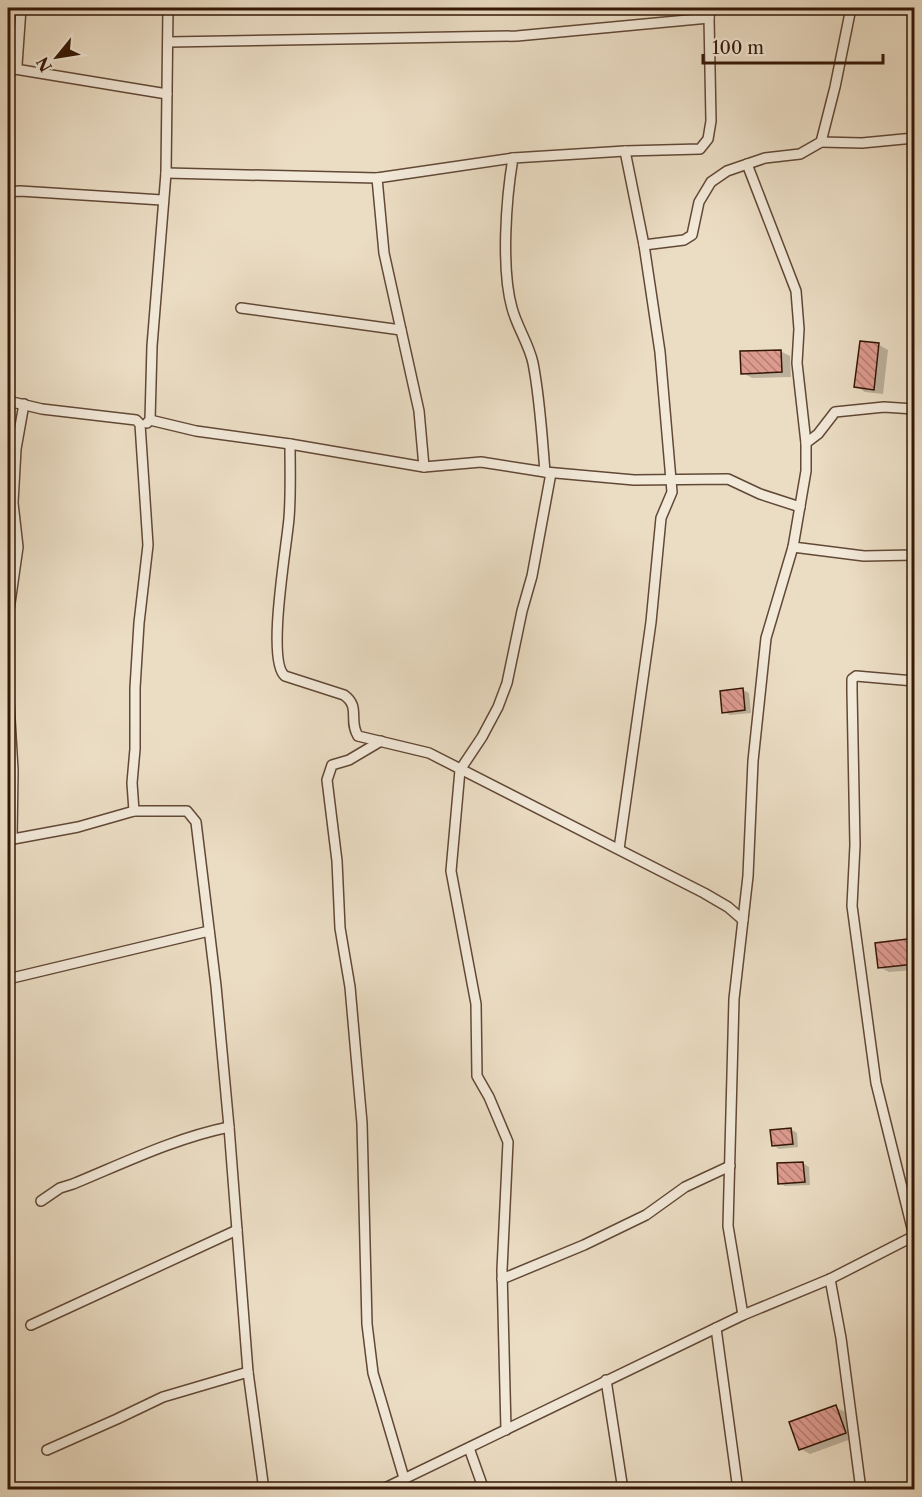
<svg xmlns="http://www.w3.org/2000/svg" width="922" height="1497" font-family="'Libre Caslon Text',serif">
	<defs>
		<pattern id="building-back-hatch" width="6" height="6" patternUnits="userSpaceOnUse" patternTransform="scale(1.5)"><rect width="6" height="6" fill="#dd9b8f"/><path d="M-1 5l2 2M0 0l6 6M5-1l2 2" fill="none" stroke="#b47d73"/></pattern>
	</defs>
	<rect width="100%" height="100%" fill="#ebddc4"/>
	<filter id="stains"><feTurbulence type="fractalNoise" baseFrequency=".00333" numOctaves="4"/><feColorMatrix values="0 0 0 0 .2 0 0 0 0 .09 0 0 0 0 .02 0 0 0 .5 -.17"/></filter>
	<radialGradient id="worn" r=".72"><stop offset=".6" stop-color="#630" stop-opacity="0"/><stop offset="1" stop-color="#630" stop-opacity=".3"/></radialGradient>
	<g fill="#0003">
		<polygon points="861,342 879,345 888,350 883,394 865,392 856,386"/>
		<polygon points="780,351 790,356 791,377 752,378 743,373"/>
		<polygon points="743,690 749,693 751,713 730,715 724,712"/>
		<polygon points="914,940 914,970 889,972 879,967"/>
		<polygon points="791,1129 797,1133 798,1147 779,1149 773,1145"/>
		<polygon points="803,1163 809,1167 810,1185 785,1186 779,1183"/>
		<polygon points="835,1407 845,1412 854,1438 810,1454 801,1449"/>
	</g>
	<g fill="url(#building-back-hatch)" stroke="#341706" stroke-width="1.5">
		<polygon points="860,341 879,343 874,390 854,387"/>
		<polygon points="781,350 782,372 741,374 740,351"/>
		<polygon points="743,688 745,710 722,713 720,691"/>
		<polygon points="915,938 915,964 878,968 875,943"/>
		<polygon points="791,1128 793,1144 772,1146 770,1130"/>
		<polygon points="803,1162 805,1182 778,1184 777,1163"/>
		<polygon points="836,1405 846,1433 799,1450 789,1422"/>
	</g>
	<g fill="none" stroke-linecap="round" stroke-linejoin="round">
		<defs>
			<g id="minor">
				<polyline points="168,42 517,36 709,18"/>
				<polyline points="15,69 167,94"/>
				<polyline points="8,71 15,69 17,65 21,8"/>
				<polyline points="821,142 862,143 914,138"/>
				<polyline points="747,164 796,291 799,329 797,363 806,443 806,471 793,547 864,556 914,555"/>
				<polyline points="166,173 377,178"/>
				<polyline points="8,192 20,191 162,200"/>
				<polyline points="644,245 684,240 692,235 699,202 711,182 727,171 765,158 800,154 821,142 835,87 851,8"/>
				<polyline points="241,308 401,330"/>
				<polyline points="8,401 42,409 136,420 140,424 148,545 139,623 135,688 135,749 132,783 134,811"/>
				<polyline points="150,420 196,431 290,444 424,467 481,462 545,472 634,480 728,479 760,494 800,507"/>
				<polyline points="147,423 150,420 152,346 166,173 168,8"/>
				<polyline points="806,443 818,434 835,412 884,407 914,409"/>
				<path d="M290,444C290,469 291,493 289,518C287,545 266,661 285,676L344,695C361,707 348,720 358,736L429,753L704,893L728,907L743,920"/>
				<polyline points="424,467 419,411 384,253 377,178 513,158"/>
				<path d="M545,472C542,436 540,399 533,363C529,344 517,327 512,308C501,269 506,199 513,158L625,151L700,149L708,139L711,121L709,18L710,8"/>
				<polyline points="8,674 8,617 18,547 13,503 16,449 24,404"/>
				<polyline points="8,685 13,770 12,839"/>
				<polyline points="381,741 349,760 332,765 327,780 337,861 340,928 350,987 362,1123 367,1324 373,1373 404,1478"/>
				<polyline points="8,840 78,827 134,811 187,811 196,822 216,986 229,1127 248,1372 264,1490"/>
				<polyline points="619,849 651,622 661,518 672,492 660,352 644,245 625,151"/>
				<polyline points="8,979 209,931"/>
				<path d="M41,1201L60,1188L73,1184C124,1163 175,1138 229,1127"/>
				<polyline points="914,1236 876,1083 852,906 855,845 852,691 852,679 856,676 914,681"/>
				<polyline points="502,1279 584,1245 646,1215 685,1187 730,1166"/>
				<polyline points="830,1279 841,1338 861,1490"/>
				<polyline points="743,1315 728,1226 734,999 748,876 753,761 766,638 793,547"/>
				<polyline points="31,1325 237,1230"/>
				<polyline points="716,1328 738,1490"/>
				<polyline points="606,1380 623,1490"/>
				<polyline points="506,1430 502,1270 508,1142 489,1097 477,1076 476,1004 451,871 460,770 482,737 498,707 507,683 522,611 532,576 551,473"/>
				<polyline points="469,1448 484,1490"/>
				<polyline points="47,1450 117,1419 163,1397 248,1372"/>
				<polyline points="381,1490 743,1315 830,1279 914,1236"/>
			</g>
		</defs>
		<use href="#minor" stroke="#624836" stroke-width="12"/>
		<use href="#minor" stroke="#f2e9d9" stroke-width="9"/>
	</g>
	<rect width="922" height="1497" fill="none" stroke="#ebddc4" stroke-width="30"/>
	<rect x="9" y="9" width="904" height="1479" fill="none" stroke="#341706" stroke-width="3"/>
	<rect x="15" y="15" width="892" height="1467" fill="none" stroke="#341706" stroke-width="1.5"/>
	<g transform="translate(57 57) rotate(240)" stroke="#f2e9d9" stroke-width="4.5" paint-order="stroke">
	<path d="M0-4.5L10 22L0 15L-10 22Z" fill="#341706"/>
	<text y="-9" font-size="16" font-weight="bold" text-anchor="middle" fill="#341706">N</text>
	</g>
	<path d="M703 54v9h180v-9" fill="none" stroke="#341706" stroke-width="3"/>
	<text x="712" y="54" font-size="18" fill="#341706" stroke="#f2e9d9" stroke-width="4.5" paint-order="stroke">100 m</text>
	<rect width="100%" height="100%" filter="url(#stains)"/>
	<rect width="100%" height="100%" fill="url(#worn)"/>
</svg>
